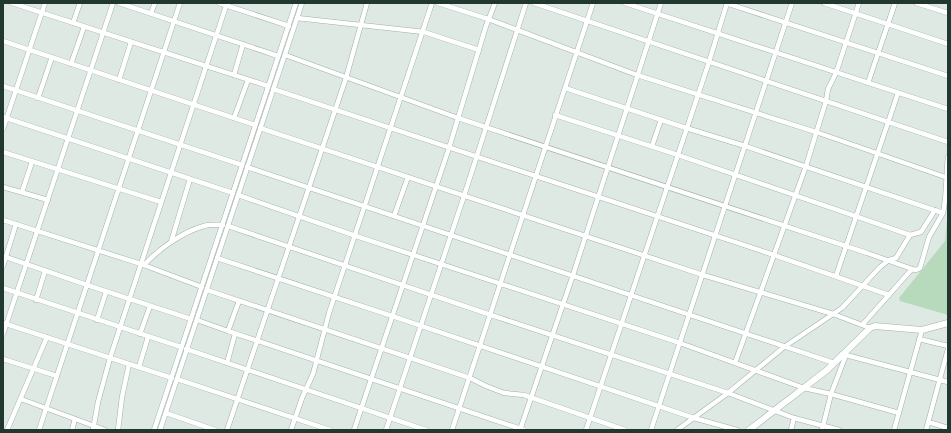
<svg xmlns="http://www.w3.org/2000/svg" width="951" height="433" font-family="Inter,sans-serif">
	<rect width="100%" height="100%" fill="#dee9e3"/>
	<polygon fill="#b7dabd" points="948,209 948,315 900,301 899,298 945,241"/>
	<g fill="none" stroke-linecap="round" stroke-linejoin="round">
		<defs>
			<g id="street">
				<polyline points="12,3 268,86"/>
				<polyline points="119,3 278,56"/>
				<polyline points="219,3 289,26"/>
				<polyline points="438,3 488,19 637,75 816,132 948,178"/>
				<polyline points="534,3 948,142"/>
				<polyline points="625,3 948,109"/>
				<polyline points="726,3 948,76"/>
				<polyline points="824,3 948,44"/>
				<polyline points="916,3 948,13"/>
				<polyline points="151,13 155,3"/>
				<polyline points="297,18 424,32 479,50"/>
				<polyline points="73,23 80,3"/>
				<polyline points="3,41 255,125"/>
				<polyline points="285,55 458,118 867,253 912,269"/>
				<polyline points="71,64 84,27"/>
				<polyline points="234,75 243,44"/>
				<polyline points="119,80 131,42"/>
				<polyline points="868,83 895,3"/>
				<polyline points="3,86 242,165"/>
				<path d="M565,88L686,128L745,146L943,213C947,195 946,176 948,157"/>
				<polyline points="273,89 774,255 889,295"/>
				<polyline points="38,98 52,57"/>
				<polyline points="555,115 678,155 910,235 921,232 935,210"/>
				<polyline points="3,117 233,193"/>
				<polyline points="234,118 248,80"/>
				<polyline points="260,128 703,275 833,314 870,328"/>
				<polyline points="3,129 45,3"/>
				<polyline points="652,146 661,120"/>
				<polyline points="3,152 161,202"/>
				<polyline points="247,167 834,363"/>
				<polyline points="3,187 48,200"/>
				<polyline points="22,192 32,162"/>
				<polyline points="238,195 356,236 680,343 804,388 831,394 899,413"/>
				<polyline points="394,216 408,177"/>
				<polyline points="3,220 141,264 202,287"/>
				<polyline points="228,226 491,315 728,393 794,418 839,430"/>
				<polyline points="171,242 190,179"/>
				<polyline points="3,256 87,285 191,319"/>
				<polyline points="217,258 392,316 694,418 737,430"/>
				<path d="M144,265C159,249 182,232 204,226C210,224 216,225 223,225"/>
				<polyline points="3,266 16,224"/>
				<polyline points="836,276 898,93"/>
				<polyline points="3,288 181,347"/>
				<polyline points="207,290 470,378 486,386 504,393 524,395 625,430"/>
				<polyline points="36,300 45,271"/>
				<polyline points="97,320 106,292"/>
				<polyline points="197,320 228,331 239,301"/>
				<polyline points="3,323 172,378"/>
				<polyline points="863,324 912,269 916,270 920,268 929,237 943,213"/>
				<polyline points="228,331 524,430"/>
				<path d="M3,334C40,224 76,113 113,3"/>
				<polyline points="140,334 150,306"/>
				<polyline points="919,339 948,346"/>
				<polyline points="186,349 426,430"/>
				<polyline points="842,354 948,382"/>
				<polyline points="3,359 57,376"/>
				<polyline points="227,363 235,334"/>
				<polyline points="735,363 806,166 826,101 828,89 836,73 859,3"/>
				<polyline points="139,367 148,337"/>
				<polyline points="177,379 330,430"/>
				<polyline points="21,399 105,430"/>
				<polyline points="166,413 215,430"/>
				<polyline points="928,422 948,428"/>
				<polyline points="7,430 47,337"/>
				<polyline points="39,430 180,3"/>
				<polyline points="72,430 75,419"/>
				<polyline points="93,430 98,402 110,358 227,3"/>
				<polyline points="118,430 122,397 129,364"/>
				<polyline points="154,430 296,3"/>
				<polyline points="160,430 302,3"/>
				<polyline points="227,430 346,78 367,3"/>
				<polyline points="291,430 302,398 313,374 329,313 432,3"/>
				<polyline points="354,430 449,148 486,26 495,3"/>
				<polyline points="386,430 464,196 526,3"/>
				<polyline points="452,430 593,3"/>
				<polyline points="520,430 573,275 661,3"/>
				<polyline points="586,430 709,62 727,3"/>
				<polyline points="651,430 792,3"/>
				<polyline points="677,430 728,393 784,347 842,308 880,267 889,260 896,258 910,235"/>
				<polyline points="791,430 794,418"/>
				<polyline points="822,430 831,394 846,355"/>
				<polyline points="894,430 922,330"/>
				<polyline points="926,430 948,349"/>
			</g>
			<polyline id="secondary" points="749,430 827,370 870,328 875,326 922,330 948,323"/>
		</defs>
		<use href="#street" stroke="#a1b0a9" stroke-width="5.5"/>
		<use href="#secondary" stroke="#9eb4a9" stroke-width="7"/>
		<use href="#street" stroke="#fff" stroke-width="4.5"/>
		<use href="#secondary" stroke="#fff" stroke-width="6"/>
	</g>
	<rect width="951" height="433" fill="none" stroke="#20382f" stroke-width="8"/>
</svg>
